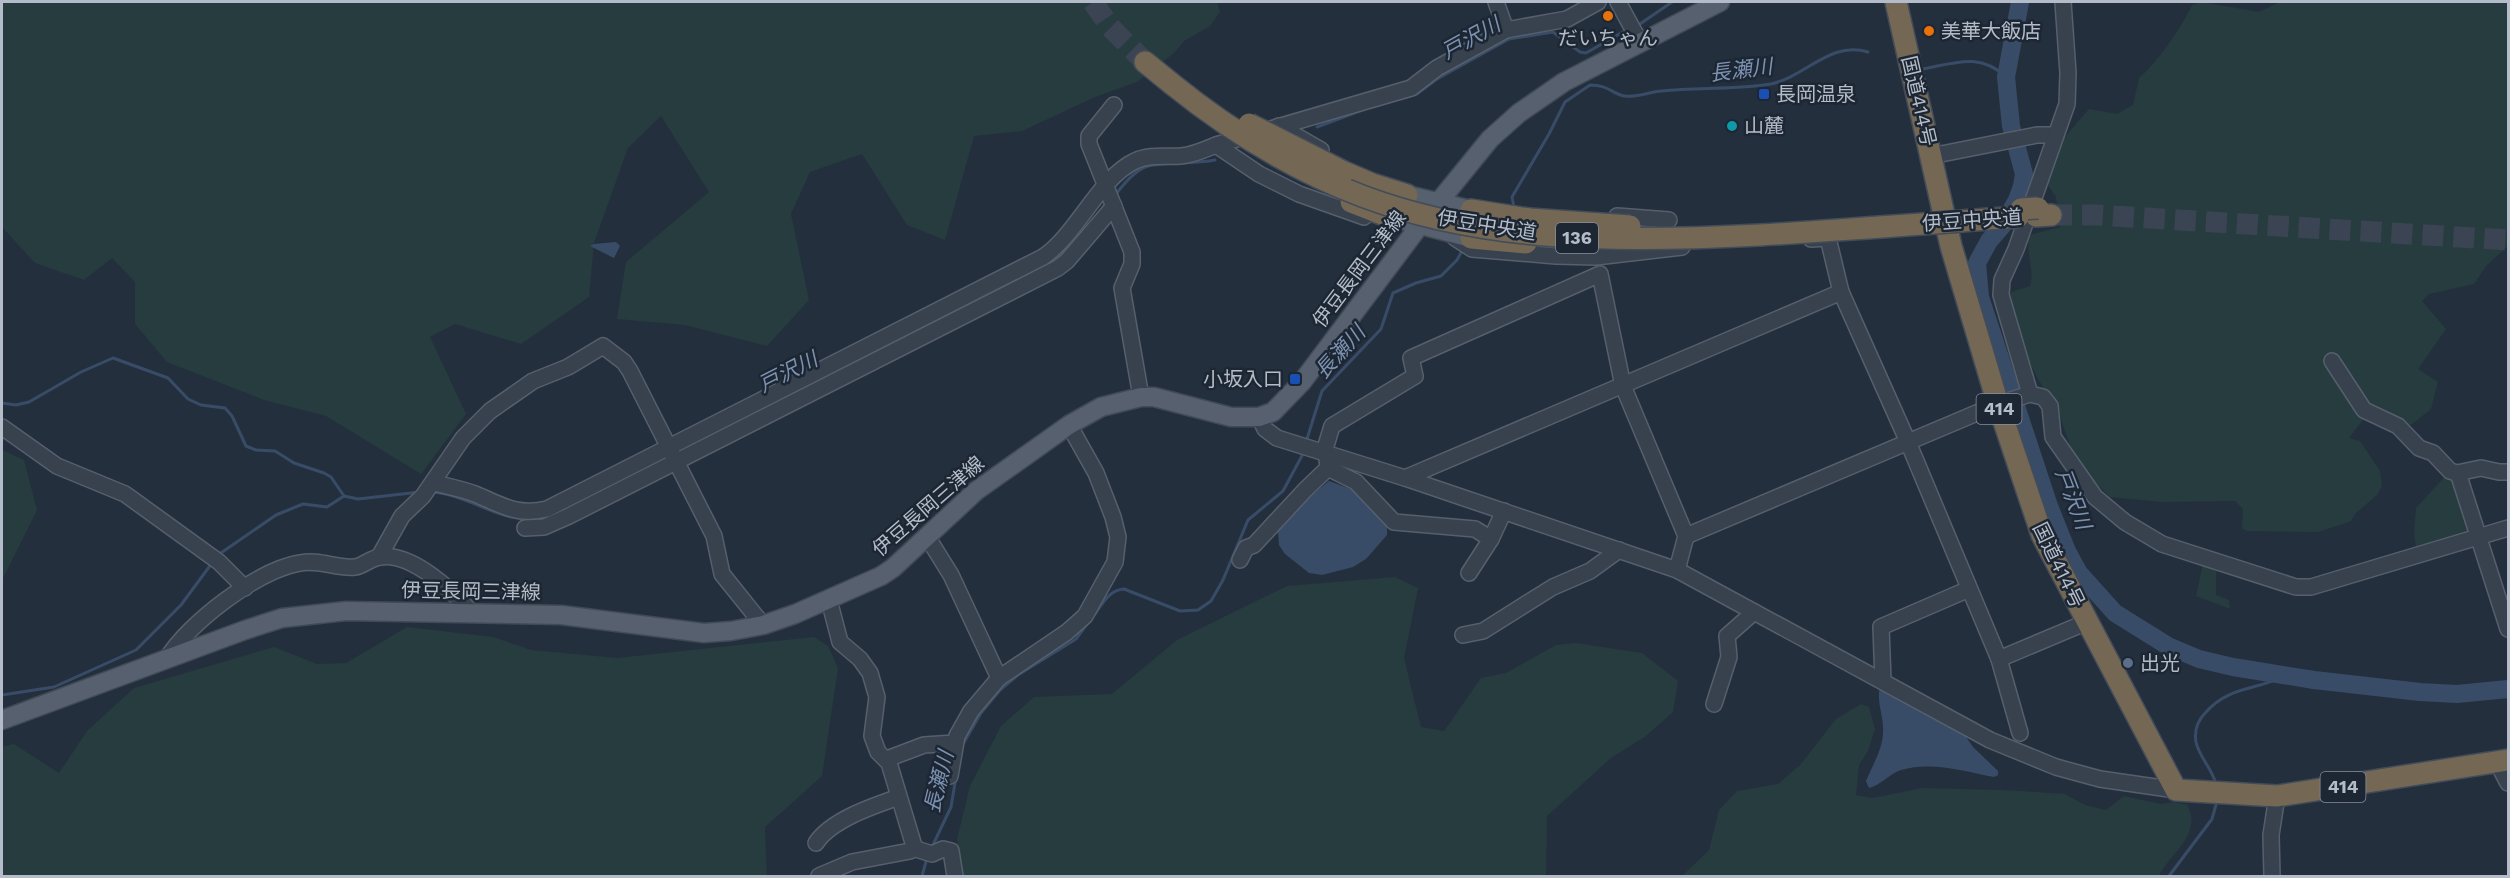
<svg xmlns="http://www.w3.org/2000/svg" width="2510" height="878" font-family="'Work Sans','Noto Sans JP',sans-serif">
	<rect width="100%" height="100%" fill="#242f3e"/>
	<g fill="#263c3f">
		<polygon points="2,2 1217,2 1220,12 1210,26 1184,41 1174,53 1137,82 1095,97 1022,131 974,136 945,240 907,225 862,154 810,172 791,214 809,300 767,346 685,325 617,319 626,262 709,192 661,116 628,148 594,243 589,297 521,344 455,324 430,337 466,414 421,474 326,416 264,400 167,362 135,324 135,282 112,258 84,280 35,263 2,227"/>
		<path d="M2202,2L2259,12L2280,2H2508V246L2486,266L2474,284L2429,294L2422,301L2446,329L2418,369L2438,382L2431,409L2411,425L2397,418L2369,412L2349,438L2360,441L2380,471L2382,486L2377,495L2355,514L2351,521L2318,532L2247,531L2242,528L2243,509L2235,501L2162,502L2110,497L2087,475L2072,451L2056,405L2039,381L2024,352L2005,299L2012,292L2030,286C2035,267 2025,255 2030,235L2060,227L2056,197L2047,184L2058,145L2089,109L2117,114L2133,105L2139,78C2158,62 2181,28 2192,5Z"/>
		<polygon points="2,450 24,460 37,510 3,578"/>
		<polygon points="2450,471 2472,538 2417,556 2414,531 2416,508"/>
		<polygon points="2203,564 2216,571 2216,595 2229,600 2230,609 2196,596"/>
		<polygon points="1395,577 1418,588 1404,658 1421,727 1444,731 1481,678 1506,673 1556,645 1576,643 1642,653 1678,681 1673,712 1646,736 1611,758 1547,816 1546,876 962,876 957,839 970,786 1001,726 1034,697 1112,694 1177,640 1287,586"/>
		<polygon points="407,627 493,637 531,650 617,658 814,637 828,646 838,668 822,776 765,827 767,876 2,876 2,747 14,744 59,773 87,731 134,688 274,647 317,664 346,663"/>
		<path d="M1861,704L1869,707L1875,729L1868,751L1859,765L1856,795L1873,798L1923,788L2003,790L2065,794L2085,805L2106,810L2124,796L2161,804L2173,802L2187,805C2203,835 2171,852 2159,876H1682L1709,850L1719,810L1737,791L1778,784L1800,765L1836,719Z"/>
	</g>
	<g fill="#394c67">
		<polygon points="616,242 620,246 614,258 590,246 594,244"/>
		<polygon points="1329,481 1353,490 1387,526 1387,535 1366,559 1353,567 1322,575 1309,573 1285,554 1279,545 1278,532 1285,518"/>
		<path d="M1880,686L1962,731L1973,747L1998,771V775L1994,777C1964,771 1931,761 1901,770C1889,774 1881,785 1869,788L1866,781C1872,766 1883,749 1883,732C1884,716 1876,702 1880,686Z"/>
	</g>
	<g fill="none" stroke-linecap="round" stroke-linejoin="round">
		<g stroke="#394c67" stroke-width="3">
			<polyline points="1637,26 1672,2"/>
			<path d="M1923,69C1955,63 1980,52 2006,77"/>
			<polyline points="1372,107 1417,94 1437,79 1509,39 1553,32 1580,52 1586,53 1628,29"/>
			<polyline points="1317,127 1365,109"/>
			<path d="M1116,194C1124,184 1135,170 1148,166C1167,162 1193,164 1215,160"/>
			<path d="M1512,209L1514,207L1512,197L1549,134L1565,102L1590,85C1609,85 1612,94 1625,96C1635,98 1650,92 1661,91C1697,87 1735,90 1771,84C1805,77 1831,40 1868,52"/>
			<polyline points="1050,264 1066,251"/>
			<polyline points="2,403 16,405 29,402 81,372 113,358 168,378 188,399 201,405 225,408 232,416 246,446 256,450 275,451 294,463 324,473 331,477 344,496"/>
			<polyline points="1306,442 1322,391 1381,329 1393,293 1416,283 1441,276 1457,260 1463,249"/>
			<polyline points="678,451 830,375"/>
			<path d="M432,492C476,496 503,528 549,517"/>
			<polyline points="344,496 358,499 420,492"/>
			<polyline points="555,514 669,456"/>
			<polyline points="218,555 276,515 303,504 327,507 344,496"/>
			<path d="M1095,614C1103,603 1109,590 1124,589L1180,611L1198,610L1211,601L1223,580L1248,520L1283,491L1304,452"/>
			<polyline points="2,695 54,687 136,650 181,605 212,563"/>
			<polyline points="963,744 981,713 1000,690 1018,675 1076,639 1087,624"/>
			<path d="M2216,784C2212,768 2199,757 2196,742C2194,730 2198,720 2206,712C2230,685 2258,691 2285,675"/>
			<polyline points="931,849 951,807 956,777"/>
			<polyline points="922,876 927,858"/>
			<polyline points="2169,876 2212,819 2217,801"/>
		</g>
		<polyline stroke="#394c67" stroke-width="18" points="2020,2 2006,77 2011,126 2024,174 2022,186 2017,200 2002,226 1989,241 1977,263 1980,297 2049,506 2067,551 2079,573 2115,613 2168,646 2199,659 2233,667 2314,680 2420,692 2457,694 2508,689"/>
		<g stroke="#3a4453" stroke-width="21" stroke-dasharray="21 10" stroke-linecap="butt">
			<polyline points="1093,2 1110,27 1145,62"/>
			<polyline points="2051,215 2097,215 2508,240"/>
		</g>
		<defs>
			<g id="minor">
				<polyline points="1496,2 1506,30"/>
				<polyline points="1618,2 1640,42"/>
				<polyline points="1114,105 1089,136 1089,144 1132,252 1132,264 1122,288 1141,397"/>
				<polyline points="1279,126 1321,150"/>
				<polyline points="1216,145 1259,174 1299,194 1364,217"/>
				<polyline points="1931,156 2037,135 2054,135"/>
				<polyline points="1617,216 1669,220"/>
				<polyline points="1455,238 1472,249 1556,256 1596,257 1682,247"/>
				<polyline points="1811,239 1828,238 1841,292"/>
				<polyline points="2332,361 2364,410 2398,426 2419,448 2433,453 2450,471 2457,473 2481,468 2499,472 2508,472"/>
				<polyline points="2030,394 2001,295 2002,280 2016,249 2067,104 2068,73 2063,2"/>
				<polyline points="1259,417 1265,429 1277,438 1405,478 1677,570 1990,740 2056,767 2100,779 2176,790"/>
				<polyline points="2,427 57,466 125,494 219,562 245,588"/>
				<polyline points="1324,452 1332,426 1415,376 1411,358 1600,274 1623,386 1686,536 1677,570"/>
				<polyline points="1328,468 1356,482 1394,522 1475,529 1491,539"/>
				<polyline points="2458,473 2508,629"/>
				<polyline points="1405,478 1841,292 1908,442 1999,659 2087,622"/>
				<path d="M434,483C447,486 462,489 475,494C502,505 516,516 547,509L1043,257C1077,234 1099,178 1135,161C1149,154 1166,157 1181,156C1193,155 1204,150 1216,145L1411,88L1437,68L1506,30L1567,19L1598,2"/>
				<polyline points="525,528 544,527 569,516 1058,268 1067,261 1114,206"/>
				<polyline points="1686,536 1998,404 2030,394 2043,397 2050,406 2053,437 2095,497 2125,522 2162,544 2296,587 2311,587 2508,528"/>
				<polyline points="928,538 951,575 999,678"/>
				<polyline points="379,557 402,516 423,496 463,438 490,411 533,381 568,367 603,346 624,362 630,371 714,536 722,574 763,625"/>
				<polyline points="1240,560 1246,548 1254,545 1305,490 1328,468 1327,459"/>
				<polyline points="1469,573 1491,539 1504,511"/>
				<polyline points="1463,635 1483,631 1553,587 1590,571 1619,550"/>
				<polyline points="1999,659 2020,733"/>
				<path d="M166,660C188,623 258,570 300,563C319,559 337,569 355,567C363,566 371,558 380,557C411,552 452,590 471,612"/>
				<polyline points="1883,681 1881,627 1969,589"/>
				<polyline points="1714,704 1729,657 1727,636 1754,612"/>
				<polyline points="887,759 924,745 955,743"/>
				<polyline points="2497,762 2508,783"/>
				<polyline points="950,776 957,736 971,711 999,678 1067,632 1085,616 1115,562 1118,537 1113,517 1096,473 1069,425"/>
				<path d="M816,843C831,820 873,806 899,797"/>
				<polyline points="913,848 932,854 943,849 951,851 955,876"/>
				<polyline points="819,876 852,862 910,851 914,846 889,763 878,752 872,736 877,697 870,673 860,659 840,642 829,600"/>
				<polyline points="2272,876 2271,835 2277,796"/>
			</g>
			<g id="major">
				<polyline points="1407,195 1471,210"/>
				<polyline points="1387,216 1471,238"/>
				<polyline points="2,720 245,630 282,618 346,611 561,615 704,633 731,631 763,625 795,614 881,576 893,568 976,491 1069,425 1101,407 1141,397 1154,397 1231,417 1259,417 1273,412 1302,382 1420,225 1490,139 1519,113 1564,82 1720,2"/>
			</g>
			<g id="highway">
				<polyline points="1896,2 1951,246 1998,404 2042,535 2176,790 2277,796 2508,760"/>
				<polyline points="1145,62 1172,84"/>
				<polyline points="1344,172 1372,184 1407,195"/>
				<polyline points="1351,202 1387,216"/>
				<polyline points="1471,210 1529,219"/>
				<polyline points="2036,216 2051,215"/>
				<polyline points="1471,238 1526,243"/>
			</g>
		</defs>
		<use href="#minor" stroke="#565f6c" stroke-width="18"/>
		<use href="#major" stroke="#414a57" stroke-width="21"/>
		<use href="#highway" stroke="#434c59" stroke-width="24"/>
		<use href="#minor" stroke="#38414e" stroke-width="15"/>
		<use href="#major" stroke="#56606e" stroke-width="18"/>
		<use href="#highway" stroke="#746855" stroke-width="21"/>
		<defs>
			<g id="highway-bridge">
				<path d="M1172,84C1229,130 1294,170 1362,196C1489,244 1627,242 1760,235C1846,230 1932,223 2018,217"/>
				<polyline points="1249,124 1344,172"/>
				<polyline points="2021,209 2038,208"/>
				<polyline points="1529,219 1630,226"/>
			</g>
		</defs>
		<use href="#highway-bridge" stroke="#434c59" stroke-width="24" stroke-linecap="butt"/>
		<use href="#highway-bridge" stroke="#746855" stroke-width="21"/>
	</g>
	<g fill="#e8710a" stroke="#1d2633" stroke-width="2">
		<circle cx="1608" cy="16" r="6"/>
		<circle cx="1929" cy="31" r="6"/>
	</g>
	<g fill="#1a4fb4" stroke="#1d2633" stroke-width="2">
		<rect x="1758" y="88" width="12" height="12" rx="3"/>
		<rect x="1289" y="373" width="12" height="12" rx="3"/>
	</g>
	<circle fill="#0f9aa8" stroke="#1d2633" stroke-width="2" cx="1732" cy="126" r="6"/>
	<circle fill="#5c6f8a" stroke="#1d2633" stroke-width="2" cx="2128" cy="663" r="6"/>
	<g text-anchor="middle" stroke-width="5" stroke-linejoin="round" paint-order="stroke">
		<g fill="#1d2633" stroke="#878f9c" stroke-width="1.5">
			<rect x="1556" y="223" width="42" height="30" rx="4.5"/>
			<rect x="1976.5" y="394" width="45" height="30" rx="4.5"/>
			<rect x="2320.5" y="772" width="45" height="30" rx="4.5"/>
		</g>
		<g font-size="18" font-weight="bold" fill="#b4bcc9">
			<text x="1577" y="244">136</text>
			<text x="1999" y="415">414</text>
			<text x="2343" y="793">414</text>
		</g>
		<g font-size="20" fill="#b4bcc9" stroke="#1d2633" text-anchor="start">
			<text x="1941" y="38">美華大飯店</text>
			<text x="1608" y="45" text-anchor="middle">だいちゃん</text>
			<text x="1776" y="101">長岡温泉</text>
			<text x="1744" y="133">山麓</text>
			<text x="1283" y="386" text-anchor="end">小坂入口</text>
			<text x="2140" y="670">出光</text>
		</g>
		<g font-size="20" fill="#b4bcc9" stroke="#1d2633">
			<text transform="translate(1919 101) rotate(77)" y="7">国道414号</text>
			<text transform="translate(1972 220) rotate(-4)" y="7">伊豆中央道</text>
			<text transform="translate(1487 225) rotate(9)" y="7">伊豆中央道</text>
			<text transform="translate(1359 269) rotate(-53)" y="7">伊豆長岡三津線</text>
			<text transform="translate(928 506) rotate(-41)" y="7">伊豆長岡三津線</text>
			<text transform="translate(2059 565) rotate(64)" y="7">国道414号</text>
			<text transform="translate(471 591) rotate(1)" y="7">伊豆長岡三津線</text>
		</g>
		<g font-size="21" font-style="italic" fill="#7c92b1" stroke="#1d2633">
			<text transform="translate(1471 38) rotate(-29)" y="7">戸沢川</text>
			<text transform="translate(1741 70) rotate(-7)" y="7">長瀬川</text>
			<text transform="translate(1340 352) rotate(-48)" y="7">長瀬川</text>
			<text transform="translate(788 372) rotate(-27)" y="7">戸沢川</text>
			<text transform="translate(2073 499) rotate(69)" y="7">戸沢川</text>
			<text transform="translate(939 782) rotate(-76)" y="7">長瀬川</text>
		</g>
	</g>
	<rect width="2510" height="878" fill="none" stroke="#b4bcc9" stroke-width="6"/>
</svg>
